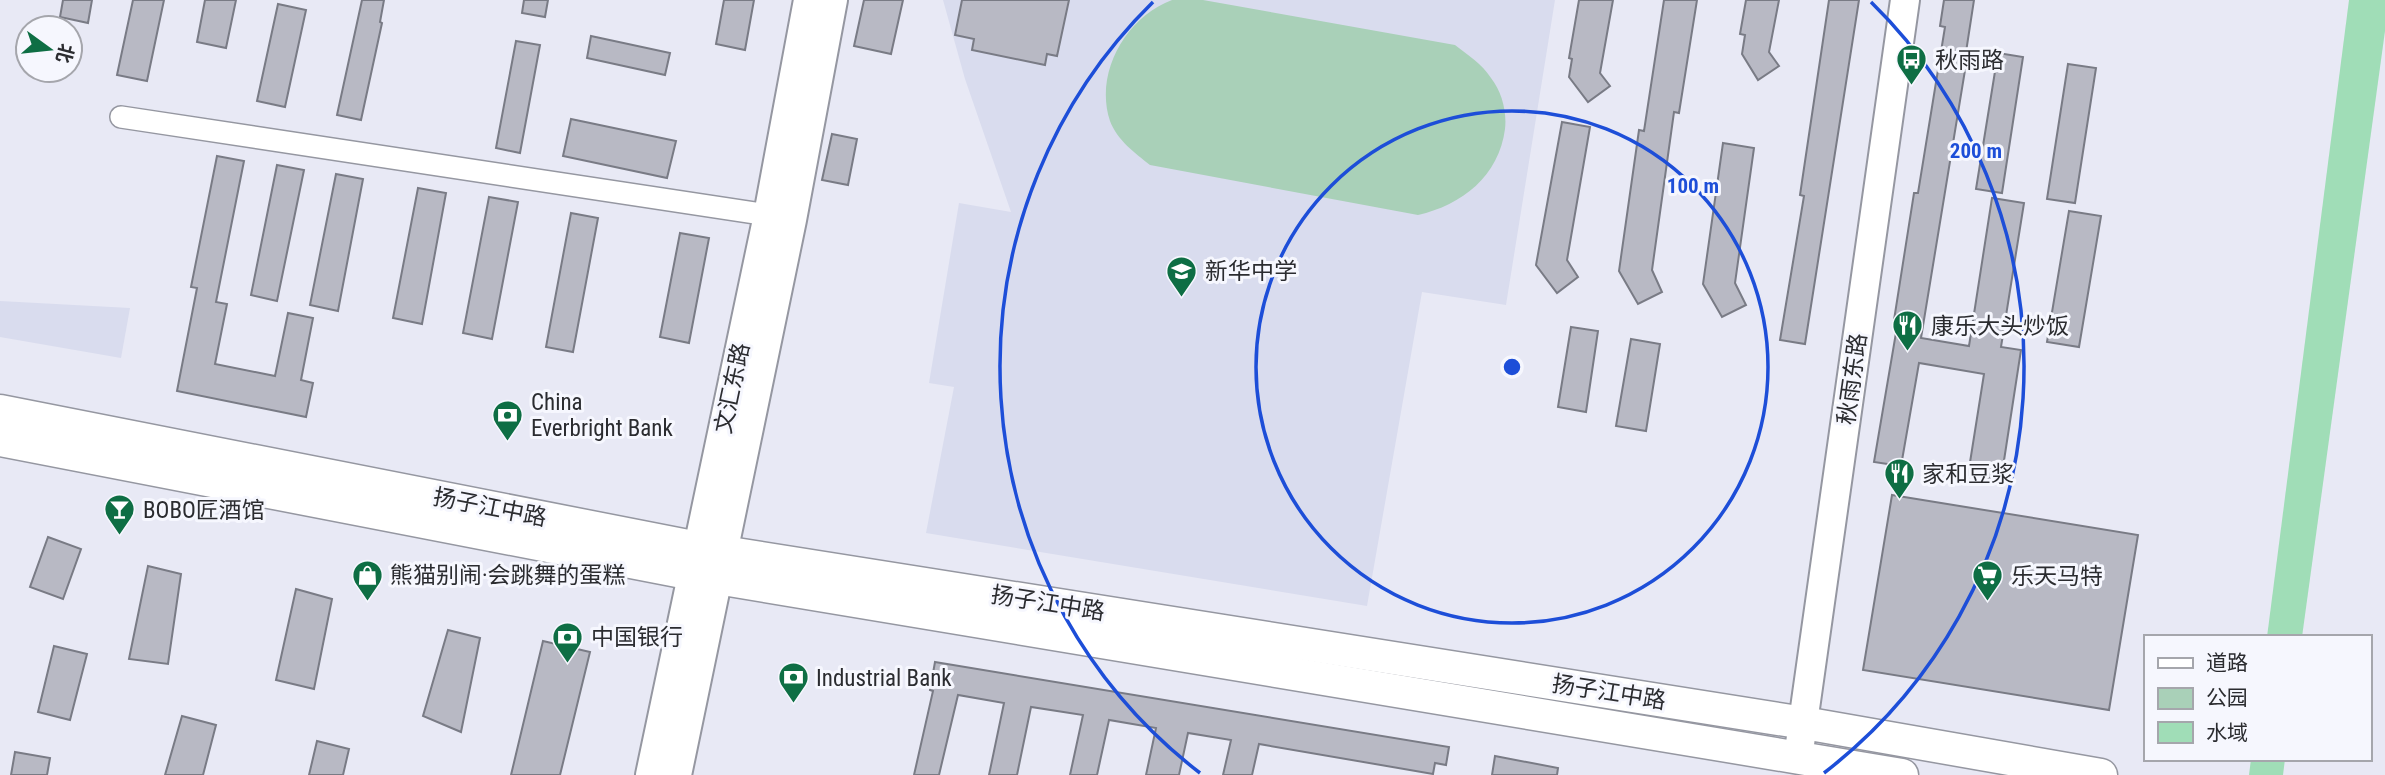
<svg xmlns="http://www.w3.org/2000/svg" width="2385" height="775" font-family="'Roboto Condensed','Noto Sans SC',sans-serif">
	<rect width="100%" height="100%" fill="#e8e9f5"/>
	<g fill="#d9dcee">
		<polygon points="943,0 1555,0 1506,305 1422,292 1367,606 926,533 954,387 929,383 959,203 1011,212 965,79"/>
		<polygon points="0,301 130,308 121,358 0,337"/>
	</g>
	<path fill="#a9d0b8" d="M1172,0H1203L1455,45C1468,55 1482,64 1491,78C1502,92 1507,112 1505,129C1499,176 1462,205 1418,215L1150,165C1135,153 1117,140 1110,121C1094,73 1126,17 1172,0Z"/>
	<g fill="#a0ddb7">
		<polygon points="2349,0 2385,0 2385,31 2302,637 2267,637"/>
		<polygon points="2251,759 2285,759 2283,775 2249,775"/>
	</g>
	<g fill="#b8b9c4" stroke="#797b85" stroke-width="2">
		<polygon points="63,0 92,0 88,23 60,17"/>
		<polygon points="133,0 164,0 147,81 117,75"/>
		<polygon points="205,0 236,0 226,48 197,42"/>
		<polygon points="362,0 384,0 380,22 382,23 361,120 337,115"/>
		<polygon points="524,0 548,0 545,17 522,13"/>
		<polygon points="724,0 754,0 745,50 716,44"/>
		<polygon points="864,0 903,0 891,54 854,46"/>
		<polygon points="962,0 1069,0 1057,56 1047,54 1045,65 972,50 974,39 955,35"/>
		<polygon points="1579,0 1613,0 1600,73 1610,86 1588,102 1569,77 1572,59 1569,58"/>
		<polygon points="1664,0 1697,0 1679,113 1674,112 1652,270 1662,292 1638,304 1619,271 1639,130 1644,131"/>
		<polygon points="1746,0 1779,0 1769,52 1779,66 1758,80 1742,54 1745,35 1740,34"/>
		<polygon points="1829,0 1859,0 1805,344 1780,340 1804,196 1800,195"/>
		<polygon points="1944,0 1974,0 1966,52 1968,52 1921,338 1969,346 1992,198 2024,203 2001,347 2021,350 2001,480 1968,475 1984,374 1919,363 1901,466 1874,462 1898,321 1894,320 1914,193 1918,193 1945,27 1940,26"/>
		<polygon points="278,4 306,10 285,107 257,101"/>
		<polygon points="591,36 670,53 665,75 587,58"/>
		<polygon points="516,41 540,45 520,153 496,148"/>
		<polygon points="1998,53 2023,57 2002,193 1976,189"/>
		<polygon points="2068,64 2096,68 2075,203 2047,199"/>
		<polygon points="571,119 676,141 667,178 563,156"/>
		<polygon points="1562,122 1590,127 1567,260 1578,277 1557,293 1536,265"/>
		<polygon points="832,134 857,139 848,185 822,180"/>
		<polygon points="1723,143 1754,148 1735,283 1746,305 1722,317 1703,284"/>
		<polygon points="217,156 244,161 216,302 227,304 215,364 275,376 288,313 313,318 301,380 313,383 306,417 177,391 197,288 191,287"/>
		<polygon points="277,165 304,170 277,301 251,295"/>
		<polygon points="336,174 363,179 338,311 310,305"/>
		<polygon points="418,188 446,193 422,324 393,318"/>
		<polygon points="489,197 518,202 492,339 463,333"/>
		<polygon points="2069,211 2101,216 2079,347 2047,342"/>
		<polygon points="571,213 598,218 573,352 546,347"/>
		<polygon points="680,233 709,238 689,343 660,337"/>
		<polygon points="1571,327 1598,331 1586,412 1558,407"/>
		<polygon points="1631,339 1660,344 1646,431 1616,426"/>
		<polygon points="1892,495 2138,535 2109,710 1863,670"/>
		<polygon points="48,537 81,549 63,599 30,587"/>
		<polygon points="148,566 181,574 168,664 129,659"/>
		<polygon points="296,589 332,599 314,689 276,680"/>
		<polygon points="448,630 480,638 461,732 423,716"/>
		<polygon points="543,641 590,652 560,775 511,775"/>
		<polygon points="54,646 87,654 70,720 38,712"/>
		<polygon points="935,662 1449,747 1446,765 1435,763 1433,774 1259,744 1252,775 1223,775 1231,740 1188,733 1179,775 1146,775 1156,728 1109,720 1097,775 1070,775 1083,715 1031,707 1017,775 989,775 1004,703 958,695 939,775 914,775 933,691 930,690"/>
		<polygon points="182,716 216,725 203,775 165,775"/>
		<polygon points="317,741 349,749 343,775 309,775"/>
		<polygon points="15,752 50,758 47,775 11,775"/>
		<polygon points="1495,756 1558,768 1557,775 1492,775"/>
	</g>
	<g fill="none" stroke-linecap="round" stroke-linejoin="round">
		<defs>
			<polyline id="street" points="121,117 768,215"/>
			<g id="secondary">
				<polyline points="1798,758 1905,0"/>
				<polyline points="650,775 768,215 808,0"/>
				<polyline points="677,775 792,220 833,0"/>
			</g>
			<g id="primary">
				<polyline points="0,411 698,548 1804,723 2101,775"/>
				<polyline points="0,440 693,574 1902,775"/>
			</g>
		</defs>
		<use href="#street" stroke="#9597a1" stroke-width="24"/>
		<use href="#secondary" stroke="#9597a1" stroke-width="32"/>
		<use href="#primary" stroke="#9597a1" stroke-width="35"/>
		<use href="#street" stroke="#fff" stroke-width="21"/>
		<use href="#secondary" stroke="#fff" stroke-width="28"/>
		<use href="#primary" stroke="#fff" stroke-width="32"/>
	</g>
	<g fill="none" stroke="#1d4ed8" stroke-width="3.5">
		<circle cx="1512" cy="367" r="256"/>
		<path d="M1200 773A512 512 0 0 1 1153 2M1871 2A512 512 0 0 1 1824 773"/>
	</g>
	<defs>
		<symbol id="bus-pin" viewBox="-11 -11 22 30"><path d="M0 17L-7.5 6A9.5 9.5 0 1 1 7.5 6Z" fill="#0e6e44" stroke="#f6f7fe"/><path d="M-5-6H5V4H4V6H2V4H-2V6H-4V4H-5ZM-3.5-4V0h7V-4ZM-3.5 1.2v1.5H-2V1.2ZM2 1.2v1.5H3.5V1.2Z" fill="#fff"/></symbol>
		<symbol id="school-pin" viewBox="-11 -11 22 30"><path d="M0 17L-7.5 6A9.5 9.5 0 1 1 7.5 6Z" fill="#0e6e44" stroke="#f6f7fe"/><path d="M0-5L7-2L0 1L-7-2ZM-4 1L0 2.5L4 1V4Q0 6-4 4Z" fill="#fff"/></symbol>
		<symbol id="restaurant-pin" viewBox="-11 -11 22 30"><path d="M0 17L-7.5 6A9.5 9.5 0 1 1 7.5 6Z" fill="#0e6e44" stroke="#f6f7fe"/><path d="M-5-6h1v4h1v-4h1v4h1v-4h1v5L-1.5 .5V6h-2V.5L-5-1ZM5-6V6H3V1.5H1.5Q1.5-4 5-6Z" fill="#fff"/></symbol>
		<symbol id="bank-pin" viewBox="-11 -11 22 30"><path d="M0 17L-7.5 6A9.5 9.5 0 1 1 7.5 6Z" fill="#0e6e44" stroke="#f6f7fe"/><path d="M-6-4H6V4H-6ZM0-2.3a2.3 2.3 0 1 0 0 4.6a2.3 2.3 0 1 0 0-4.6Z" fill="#fff"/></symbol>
		<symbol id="bar-pin" viewBox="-11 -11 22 30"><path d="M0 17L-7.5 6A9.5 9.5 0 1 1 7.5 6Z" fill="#0e6e44" stroke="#f6f7fe"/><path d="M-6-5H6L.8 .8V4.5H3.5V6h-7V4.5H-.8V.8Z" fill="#fff"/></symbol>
		<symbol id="shop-pin" viewBox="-11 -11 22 30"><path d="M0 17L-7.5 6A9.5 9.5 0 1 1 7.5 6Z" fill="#0e6e44" stroke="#f6f7fe"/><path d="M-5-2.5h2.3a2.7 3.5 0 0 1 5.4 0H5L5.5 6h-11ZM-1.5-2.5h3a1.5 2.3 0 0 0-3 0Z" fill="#fff"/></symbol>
		<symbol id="supermarket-pin" viewBox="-11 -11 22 30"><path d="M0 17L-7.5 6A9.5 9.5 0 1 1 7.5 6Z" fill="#0e6e44" stroke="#f6f7fe"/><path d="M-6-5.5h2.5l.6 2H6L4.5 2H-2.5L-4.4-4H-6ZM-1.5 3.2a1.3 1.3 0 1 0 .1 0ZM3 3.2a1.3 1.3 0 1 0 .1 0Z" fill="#fff"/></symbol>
	</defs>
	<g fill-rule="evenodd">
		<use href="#bus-pin" x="1894" y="42" width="35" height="47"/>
		<use href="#school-pin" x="1164" y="254" width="35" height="47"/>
		<use href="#restaurant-pin" x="1890" y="308" width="35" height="47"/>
		<use href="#bank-pin" x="490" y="398" width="35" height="47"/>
		<use href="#restaurant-pin" x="1882" y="456" width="35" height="47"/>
		<use href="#bar-pin" x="102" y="492" width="35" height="47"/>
		<use href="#shop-pin" x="350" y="558" width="35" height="47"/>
		<use href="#supermarket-pin" x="1970" y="558" width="35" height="47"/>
		<use href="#bank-pin" x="550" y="620" width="35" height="47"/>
		<use href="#bank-pin" x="776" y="660" width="35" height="47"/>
	</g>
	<g text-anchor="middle" stroke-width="6" stroke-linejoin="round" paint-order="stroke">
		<g font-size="23" fill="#2b2c30" stroke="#f6f7fe" text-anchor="start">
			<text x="1935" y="68">秋雨路</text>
			<text x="1205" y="279">新华中学</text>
			<text x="1931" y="334">康乐大头炒饭</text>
			<text x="531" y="410">China<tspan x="531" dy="26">Everbright Bank</tspan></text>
			<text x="1922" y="482">家和豆浆</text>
			<text x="143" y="518">BOBO匠酒馆</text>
			<text x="390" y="583">熊猫别闹·会跳舞的蛋糕</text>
			<text x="2011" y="584">乐天马特</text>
			<text x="591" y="645">中国银行</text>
			<text x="816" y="686">Industrial Bank</text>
		</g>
		<g font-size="23" fill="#2b2c30" stroke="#f6f7fe">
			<text transform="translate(1852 379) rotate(-82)" y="8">秋雨东路</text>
			<text transform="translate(732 388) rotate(-78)" y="8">文汇东路</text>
			<text transform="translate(490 507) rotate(11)" y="8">扬子江中路</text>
			<text transform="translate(1048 603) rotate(9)" y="8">扬子江中路</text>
			<text transform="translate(1609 692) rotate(9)" y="8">扬子江中路</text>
		</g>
	</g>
	<circle cx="1512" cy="367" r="10" fill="#1d4ed8" stroke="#f6f7fe" stroke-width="3.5"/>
	<g font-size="21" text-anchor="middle" font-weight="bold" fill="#1d4ed8" stroke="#f6f7fe" stroke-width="6" stroke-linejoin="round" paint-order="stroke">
		<text x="1976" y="158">200 m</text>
		<text x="1693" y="193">100 m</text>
	</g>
	<rect x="2144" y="635" width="228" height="126" fill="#f6f7fe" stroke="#a5a6ac" stroke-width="2"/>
	<rect x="2158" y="658" width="35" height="10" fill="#ffffff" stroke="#a5a6ac" stroke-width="2"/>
	<text x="2206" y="670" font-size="21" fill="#2b2c30">道路</text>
	<rect x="2158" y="688" width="35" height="21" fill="#a9d0b8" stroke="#a5a6ac" stroke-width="2"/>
	<text x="2206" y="705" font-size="21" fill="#2b2c30">公园</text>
	<rect x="2158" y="722" width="35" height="21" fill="#a0ddb7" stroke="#a5a6ac" stroke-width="2"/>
	<text x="2206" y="740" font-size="21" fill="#2b2c30">水域</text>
	<g transform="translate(49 49) rotate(105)"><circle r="33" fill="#f6f7fe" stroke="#a5a6ac" stroke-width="2"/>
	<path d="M0-5L12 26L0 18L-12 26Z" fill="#0e6e44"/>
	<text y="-10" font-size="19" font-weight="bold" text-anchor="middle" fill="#2b2c30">北</text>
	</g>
</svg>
